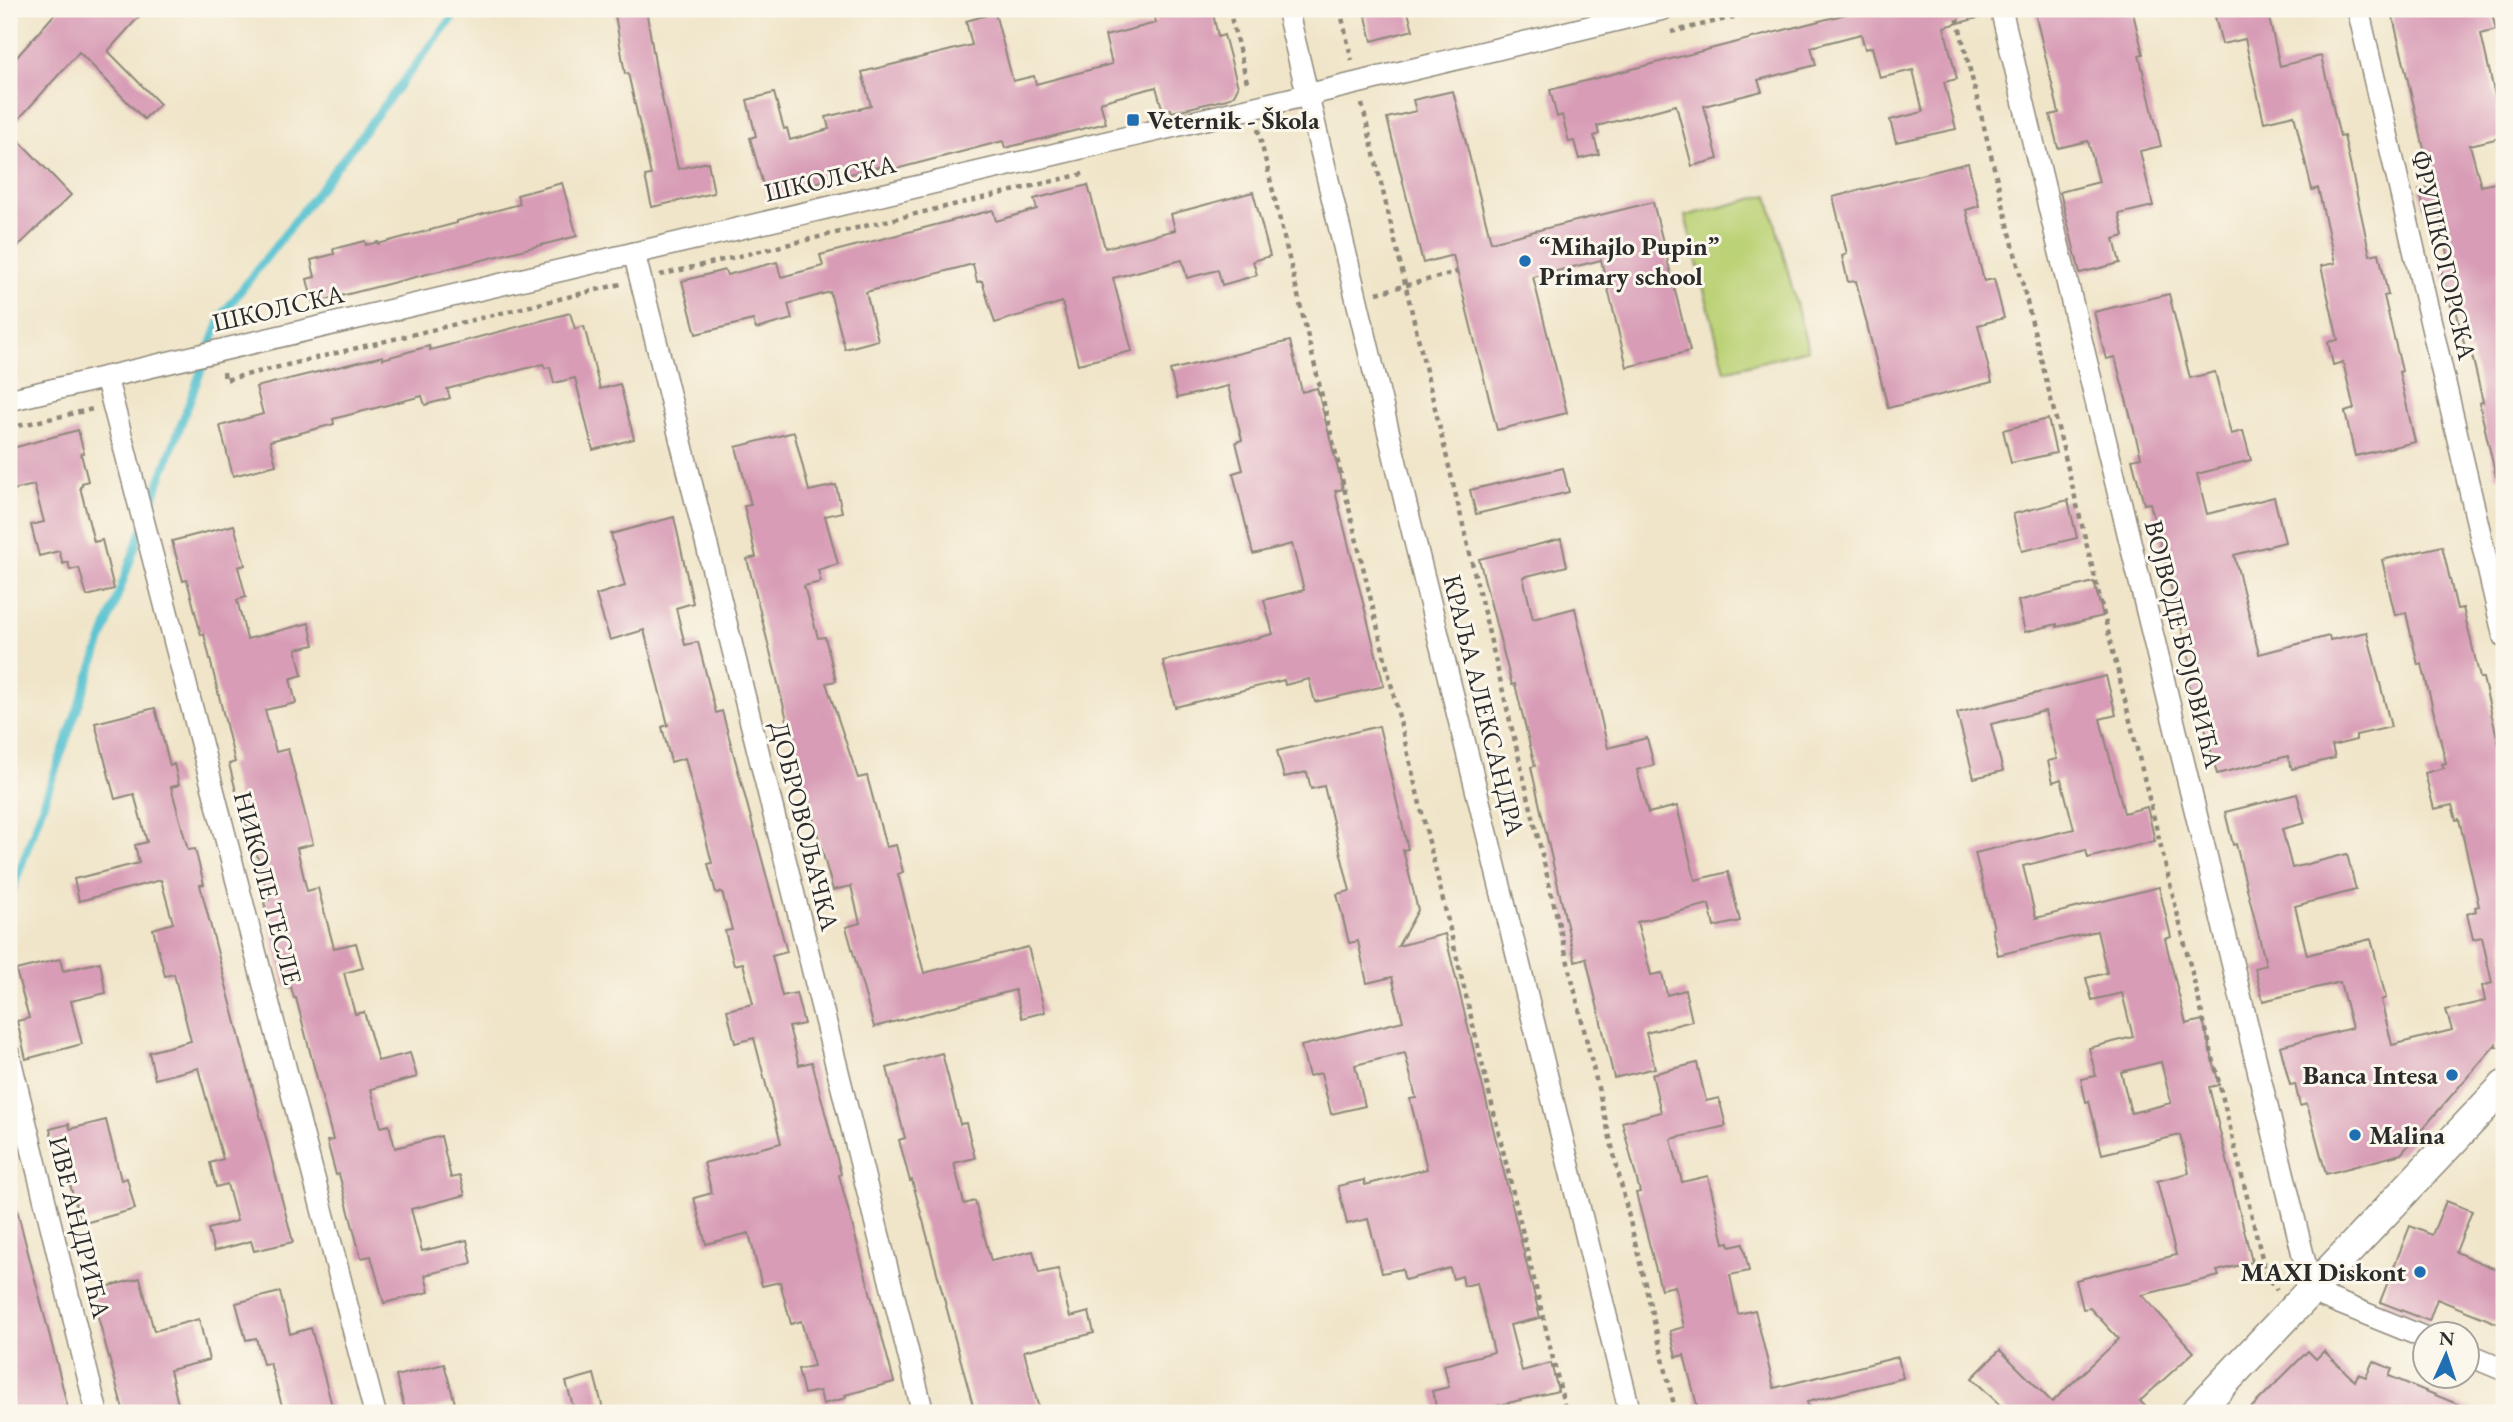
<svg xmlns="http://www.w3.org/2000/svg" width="2513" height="1422" font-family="'EB Garamond',serif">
	<rect width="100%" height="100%" fill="#fbf7ec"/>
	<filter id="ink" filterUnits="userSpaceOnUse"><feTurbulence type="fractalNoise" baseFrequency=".0143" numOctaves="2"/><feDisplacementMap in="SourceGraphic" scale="14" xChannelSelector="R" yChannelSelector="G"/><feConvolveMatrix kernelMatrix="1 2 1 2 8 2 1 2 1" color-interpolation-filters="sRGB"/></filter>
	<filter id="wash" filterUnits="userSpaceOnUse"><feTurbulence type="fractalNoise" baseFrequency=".00686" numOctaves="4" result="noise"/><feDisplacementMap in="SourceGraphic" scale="28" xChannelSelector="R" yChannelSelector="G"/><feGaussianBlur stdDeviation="1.57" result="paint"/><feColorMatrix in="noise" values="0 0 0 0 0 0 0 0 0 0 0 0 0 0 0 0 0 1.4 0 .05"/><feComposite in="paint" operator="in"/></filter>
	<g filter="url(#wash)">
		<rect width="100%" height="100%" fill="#f0e5c9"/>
		<polygon fill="#bbd276" stroke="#737e50" stroke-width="2" points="1768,195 1808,350 1725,371 1685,216"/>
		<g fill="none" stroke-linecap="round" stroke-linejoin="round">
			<g stroke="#56c2d0" stroke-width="8">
				<polyline points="147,515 222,315 459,9"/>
				<polyline points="9,900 141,531"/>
			</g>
		</g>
		<g id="blocks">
			<g fill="#d89cb6" fill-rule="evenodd">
				<polygon points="59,9 146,9 108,51 160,104 144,119 79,52 9,130 9,66"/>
				<polygon points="614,9 646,9 657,75 678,169 708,162 714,193 652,207 645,176 651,175 628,73 625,74"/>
				<polygon points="1153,9 1212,9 1218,37 1224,35 1238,87 1234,95 1227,99 1172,112 1171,109 1163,111 1156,87 1100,102 1106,123 1005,148 1003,141 888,171 886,165 811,184 812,187 767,199 750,138 756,136 747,100 774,93 784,129 787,128 790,140 829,129 826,117 871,106 862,72 972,45 966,21 995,13 1013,81 1034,76 1036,84 1112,64 1105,36 1156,23"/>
				<polygon points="1364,9 1407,9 1413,30 1372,41"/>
				<polygon points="1866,9 1985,9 1985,16 1944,27 1957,79 1944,82 1956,129 1896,142 1890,120 1923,112 1913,70 1880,78 1872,47 1865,49 1861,34 1811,47 1816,65 1758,80 1762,91 1704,106 1718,159 1692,166 1676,105 1597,126 1599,134 1594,136 1599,154 1579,159 1574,141 1569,142 1562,115 1557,117 1550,90"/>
				<polygon points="2034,9 2132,9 2143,54 2139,55 2161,146 2140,151 2153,206 2119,214 2124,236 2114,239 2120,263 2080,273 2060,192 2099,182 2088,141 2058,148 2050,115 2059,113"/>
				<polygon points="2233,9 2267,9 2280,66 2321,56 2340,137 2344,136 2370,255 2379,253 2388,295 2384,296 2402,371 2399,372 2415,442 2355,456 2345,412 2354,409 2343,362 2333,365 2328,342 2338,340 2321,266 2335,263 2318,188 2312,190 2294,115 2264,122 2245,39 2222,44 2214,13"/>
				<polygon points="2391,9 2491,9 2496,30 2481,34 2496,100 2504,98 2504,137 2470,145 2481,186 2504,181 2504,476 2496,477 2479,403 2483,402 2471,351 2466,352 2455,305 2450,306 2440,265 2450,263 2438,210 2425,213 2419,190 2433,187"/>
				<polygon points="1453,91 1491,242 1653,202 1690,351 1627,367 1601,260 1533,277 1567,413 1497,430 1453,255 1423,263 1387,118 1416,111 1413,100"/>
				<polygon points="9,130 71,195 9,255"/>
				<polygon points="1968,163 1979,206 1966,210 1984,281 1994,279 2004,318 1978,325 1992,382 1888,408 1856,281 1848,282 1842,256 1847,254 1833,197"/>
				<polygon points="562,183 577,236 313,303 307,279 315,277 311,260 334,254 333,249 365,241 366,245 378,242 378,244 457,223 457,221 520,204 517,195"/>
				<polygon points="1088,185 1105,248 1175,230 1171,214 1253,192 1270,256 1253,261 1257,275 1222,285 1218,270 1187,278 1182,260 1113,278 1132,351 1078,364 1062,302 995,323 982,281 977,282 973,264 866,292 878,340 845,349 830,292 788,304 792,319 756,329 753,320 696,334 682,281 725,270 727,275 777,262 781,277 823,266 820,255 993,210 996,221 1037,209 1034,199"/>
				<polygon points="2169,294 2190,378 2215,372 2231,434 2243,431 2251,460 2197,474 2207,514 2274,497 2285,542 2234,555 2259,654 2329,636 2330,640 2367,632 2391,727 2356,735 2356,740 2332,746 2335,758 2292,769 2288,756 2217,774 2200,708 2194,709 2185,672 2192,670 2150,503 2144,504 2132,459 2141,457 2115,357 2106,359 2094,312"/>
				<polygon points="570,313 575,329 584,326 600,389 620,384 634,439 593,450 575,378 554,383 550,367 545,368 543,364 447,389 450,398 425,405 422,396 333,419 334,424 270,441 276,465 233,476 220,426 263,414 256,387 383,356 383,359 429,346 430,350"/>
				<polygon points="1290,341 1302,392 1317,388 1343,489 1335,491 1384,686 1315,702 1309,679 1285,685 1284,680 1175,707 1163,661 1273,634 1264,600 1304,590 1292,544 1253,554 1233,473 1243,470 1236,442 1242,440 1228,386 1177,398 1170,370"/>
				<polygon points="2048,419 2056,453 2011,463 2003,430"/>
				<polygon points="78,430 84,453 81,454 88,481 82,483 82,486 80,487 94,542 102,540 114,589 87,596 79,568 70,570 68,562 63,564 59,551 39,556 31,525 44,522 34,485 9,491 9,449"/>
				<polygon points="794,432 809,491 836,485 842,512 825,516 838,564 818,570 821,582 804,586 818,638 825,637 836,681 826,683 858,778 867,776 886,847 896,845 903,872 898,874 924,973 1028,947 1045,1012 1022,1018 1015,990 874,1027 846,927 860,923 851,886 833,890 798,764 747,559 756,557 744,506 751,505 736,447"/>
				<polygon points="1563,468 1569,492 1476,514 1470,490"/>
				<polygon points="2068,500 2077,538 2022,551 2013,514"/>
				<polygon points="674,517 693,603 676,608 685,645 698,642 716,713 722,711 787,952 772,956 782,996 796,993 804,1024 789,1027 799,1065 812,1062 841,1174 839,1175 894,1382 845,1395 846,1398 823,1404 820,1391 804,1394 798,1369 814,1366 801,1321 791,1324 780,1282 762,1286 749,1233 706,1244 694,1198 712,1193 704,1163 781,1143 754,1038 735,1043 727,1010 753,1004 743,963 734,965 725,931 732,930 722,892 716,893 708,864 712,863 685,758 671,762 662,727 668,725 644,630 610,640 596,595 625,586 611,534"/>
				<polygon points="234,525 245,565 238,567 246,597 237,600 247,639 309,623 314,645 296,649 302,675 290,679 296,703 265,710 276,752 288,749 313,844 297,848 307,891 318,888 334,948 356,943 363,968 344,973 355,1014 364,1012 378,1061 410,1053 417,1077 371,1089 381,1127 389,1125 395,1148 441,1136 451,1178 460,1176 465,1195 411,1209 422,1251 467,1240 472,1263 425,1275 429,1292 384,1303 371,1256 361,1258 339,1174 336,1175 327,1141 333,1140 296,998 294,998 291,987 285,988 264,902 269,900 249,825 245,826 229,764 235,762 204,634 201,635 187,580 183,581 172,541"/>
				<polygon points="1561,539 1567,566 1523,577 1533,619 1575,608 1608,748 1647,738 1654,765 1637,770 1648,813 1677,806 1695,880 1728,872 1740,921 1714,927 1709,904 1637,922 1651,975 1662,973 1667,995 1685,990 1692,1021 1646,1033 1655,1068 1614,1078 1586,958 1575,961 1531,767 1535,766 1515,684 1512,685 1479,559"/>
				<polygon points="2442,546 2457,609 2463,608 2480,678 2483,678 2504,767 2504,1046 2496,1047 2496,1044 2401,1154 2326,1174 2307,1104 2300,1106 2295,1084 2290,1085 2280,1046 2352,1028 2340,982 2263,1001 2255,968 2266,965 2236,844 2233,845 2225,812 2297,794 2305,823 2282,829 2292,868 2347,854 2356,890 2295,906 2307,955 2371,939 2386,998 2381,1000 2392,1045 2452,1030 2446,1010 2485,1001 2482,986 2492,983 2482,937 2473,939 2467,914 2476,911 2475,907 2479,906 2459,819 2456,820 2452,805 2434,809 2425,773 2444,768 2442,764 2446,763 2422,664 2418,665 2406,613 2395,615 2382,560"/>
				<polygon points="2094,582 2103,616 2057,627 2057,624 2025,632 2018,601"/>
				<path d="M2106,676L2116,715L2100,719L2124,813L2147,807L2155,841L2088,858L2086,850L2023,866L2036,918L2159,887L2171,937L2165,939L2186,1024L2203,1020L2219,1085L2209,1087L2252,1262L2217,1271L2219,1276L2142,1295L2194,1352L2140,1401L2152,1413H2008L1972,1378L2000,1350L2052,1402L2119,1339L2090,1308L2083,1309L2076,1280L2176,1255L2157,1181L2189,1173L2180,1135L2102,1154L2089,1101L2086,1102L2081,1079L2096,1076L2089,1048L2133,1037L2122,993L2092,1000L2086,978L2107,973L2097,931L1998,955L1992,929L1994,928L1975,853L2074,829L2061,779L2053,782L2048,761L2057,759L2045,711L1991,724L2003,771L1974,778L1957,713ZM2161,1062L2171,1103L2131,1113L2121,1072Z"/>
				<polygon points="155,708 170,766 174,764 179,785 171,787 188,850 195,849 204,884 200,885 293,1242 254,1251 251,1241 214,1251 208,1229 237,1221 227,1184 216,1187 210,1163 223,1159 198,1068 155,1079 149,1052 191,1041 174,974 165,976 153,929 173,923 161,880 79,901 74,879 139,863 135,845 147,842 134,794 115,799 95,723"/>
				<polygon points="1379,726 1408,849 1403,850 1418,910 1398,946 1445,934 1540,1318 1510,1325 1522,1371 1551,1363 1558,1391 1466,1413 1438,1413 1432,1391 1449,1387 1444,1365 1494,1352 1477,1283 1464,1286 1462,1276 1453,1279 1450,1268 1405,1280 1402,1269 1382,1273 1368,1219 1347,1224 1338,1186 1364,1180 1365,1185 1427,1169 1410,1099 1416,1098 1405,1053 1355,1065 1365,1106 1331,1114 1321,1073 1309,1076 1301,1046 1403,1021 1392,977 1367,983 1358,941 1349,943 1337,894 1350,891 1324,786 1311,789 1307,772 1284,777 1277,751"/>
				<polygon points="60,959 63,971 100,962 106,993 71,1001 82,1044 26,1059 17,1021 29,1018 16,970"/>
				<polygon points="942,1053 960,1124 966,1123 975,1158 954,1163 964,1204 975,1201 991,1261 1033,1251 1039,1273 1058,1269 1070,1317 1089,1312 1094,1333 1024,1351 1040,1413 975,1413 912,1180 910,1181 899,1140 905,1138 887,1068"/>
				<polygon points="1697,1063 1706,1101 1719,1098 1726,1126 1671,1139 1682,1182 1708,1176 1724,1243 1729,1242 1730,1247 1743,1244 1749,1271 1730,1275 1738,1314 1755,1310 1774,1388 1898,1357 1903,1378 1807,1402 1808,1407 1796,1410 1797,1413 1699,1413 1684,1355 1676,1357 1670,1331 1684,1327 1675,1286 1661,1289 1636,1193 1640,1192 1622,1122 1661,1112 1652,1074"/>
				<polygon points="106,1120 121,1180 127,1178 135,1209 81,1224 69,1181 63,1182 50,1129 69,1124 70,1129"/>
				<polygon points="2446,1201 2472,1211 2456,1252 2504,1273 2504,1326 2437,1299 2429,1321 2380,1302 2410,1226 2432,1235"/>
				<polygon points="16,1206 58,1368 69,1413 12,1413 9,1399 9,1207"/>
				<polygon points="140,1278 154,1331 199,1319 209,1360 170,1370 178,1404 165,1408 166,1413 124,1413 91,1291"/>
				<polygon points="280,1292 290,1334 311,1328 334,1413 284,1413 270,1363 263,1364 256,1338 246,1340 236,1303"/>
				<polygon points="2308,1351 2316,1359 2324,1351 2355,1381 2358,1374 2366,1377 2373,1361 2392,1369 2389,1376 2479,1413 2246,1413"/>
				<polygon points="444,1364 455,1403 414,1413 406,1413 396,1376"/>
				<polygon points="594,1374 604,1413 575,1413 566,1382"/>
			</g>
		</g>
	</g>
	<g filter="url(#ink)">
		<use href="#blocks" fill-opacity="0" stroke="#8e887a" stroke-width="2"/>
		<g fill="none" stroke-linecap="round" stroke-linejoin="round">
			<defs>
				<g id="street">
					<polyline points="1287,9 1406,505 1630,1413"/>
					<polyline points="2001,9 2312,1292 2426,1338"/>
					<polyline points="2358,9 2504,637"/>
					<polyline points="634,253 923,1413"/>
					<polyline points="106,377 375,1413"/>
					<polyline points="9,400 1307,95 1663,9"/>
					<polyline points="9,1055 97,1413"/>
					<polyline points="2468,1355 2504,1370"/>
				</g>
				<polyline id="secondary" points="2195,1413 2504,1086"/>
			</defs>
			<use href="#street" stroke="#8e887a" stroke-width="24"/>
			<use href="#secondary" stroke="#8e887a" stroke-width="33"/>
			<g stroke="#8e887a" stroke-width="4.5" stroke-dasharray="5 5" stroke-linecap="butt">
				<polyline points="1229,9 1248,86"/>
				<polyline points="1340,9 1352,61"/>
				<polyline points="1955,9 2267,1278 2277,1290"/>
				<polyline points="1671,32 1768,9"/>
				<polyline points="1362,104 1676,1413"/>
				<polyline points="1258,129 1566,1413"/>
				<polyline points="660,275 1087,173"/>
				<polyline points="1377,293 1457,272"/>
				<polyline points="224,372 225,380 621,284"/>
				<polyline points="9,428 93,409"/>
			</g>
			<use href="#street" stroke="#fff" stroke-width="21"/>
			<use href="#secondary" stroke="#fff" stroke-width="30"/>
		</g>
	</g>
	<g fill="#1f6fb2" stroke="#fbf7ec" stroke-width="2.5">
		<rect x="1126" y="113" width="14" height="14" rx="3.5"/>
		<circle cx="1525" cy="261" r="7"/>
		<circle cx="2452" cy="1075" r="7"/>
		<circle cx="2355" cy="1135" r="7"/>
		<circle cx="2420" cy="1272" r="7"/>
	</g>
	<g text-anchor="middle" stroke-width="6" stroke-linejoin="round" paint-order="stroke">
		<g font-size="26" font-weight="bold" fill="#2b2b2b" stroke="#fbf7ec" text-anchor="start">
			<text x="1147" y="129">Veternik - Škola</text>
			<text x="1539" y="255">“Mihajlo Pupin”<tspan x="1539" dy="30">Primary school</tspan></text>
			<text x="2438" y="1084" text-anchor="end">Banca Intesa</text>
			<text x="2369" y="1144">Malina</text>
			<text x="2406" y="1281" text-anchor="end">MAXI Diskont</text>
		</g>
		<g font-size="26" fill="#2b2b2b" stroke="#fbf7ec">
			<text transform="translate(830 178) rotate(-13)" y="9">ШКОЛСКА</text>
			<text transform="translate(2444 255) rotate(77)" y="9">ФРУШКОГОРСКА</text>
			<text transform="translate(278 308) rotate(-13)" y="9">ШКОЛСКА</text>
			<text transform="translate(2184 644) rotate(76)" y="9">ВОЈВОДЕ БОЈОВИЋА</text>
			<text transform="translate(1484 705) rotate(76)" y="9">КРАЉА АЛЕКСАНДРА</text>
			<text transform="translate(805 826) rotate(76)" y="9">ДОБРОВОЉАЧКА</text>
			<text transform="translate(268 888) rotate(75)" y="9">НИКОЛЕ ТЕСЛЕ</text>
			<text transform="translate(80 1227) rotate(76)" y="9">ИВЕ АНДРИЋА</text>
		</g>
	</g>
	<rect width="2513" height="1422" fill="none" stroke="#fbf7ec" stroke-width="35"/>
	<g transform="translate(2446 1355) rotate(3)"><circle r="33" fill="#fbf7ec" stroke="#a8a59f" stroke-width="2"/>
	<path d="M0-5L12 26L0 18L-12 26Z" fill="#1f6fb2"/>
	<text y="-10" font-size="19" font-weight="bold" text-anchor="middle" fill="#2b2b2b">N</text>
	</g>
</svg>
